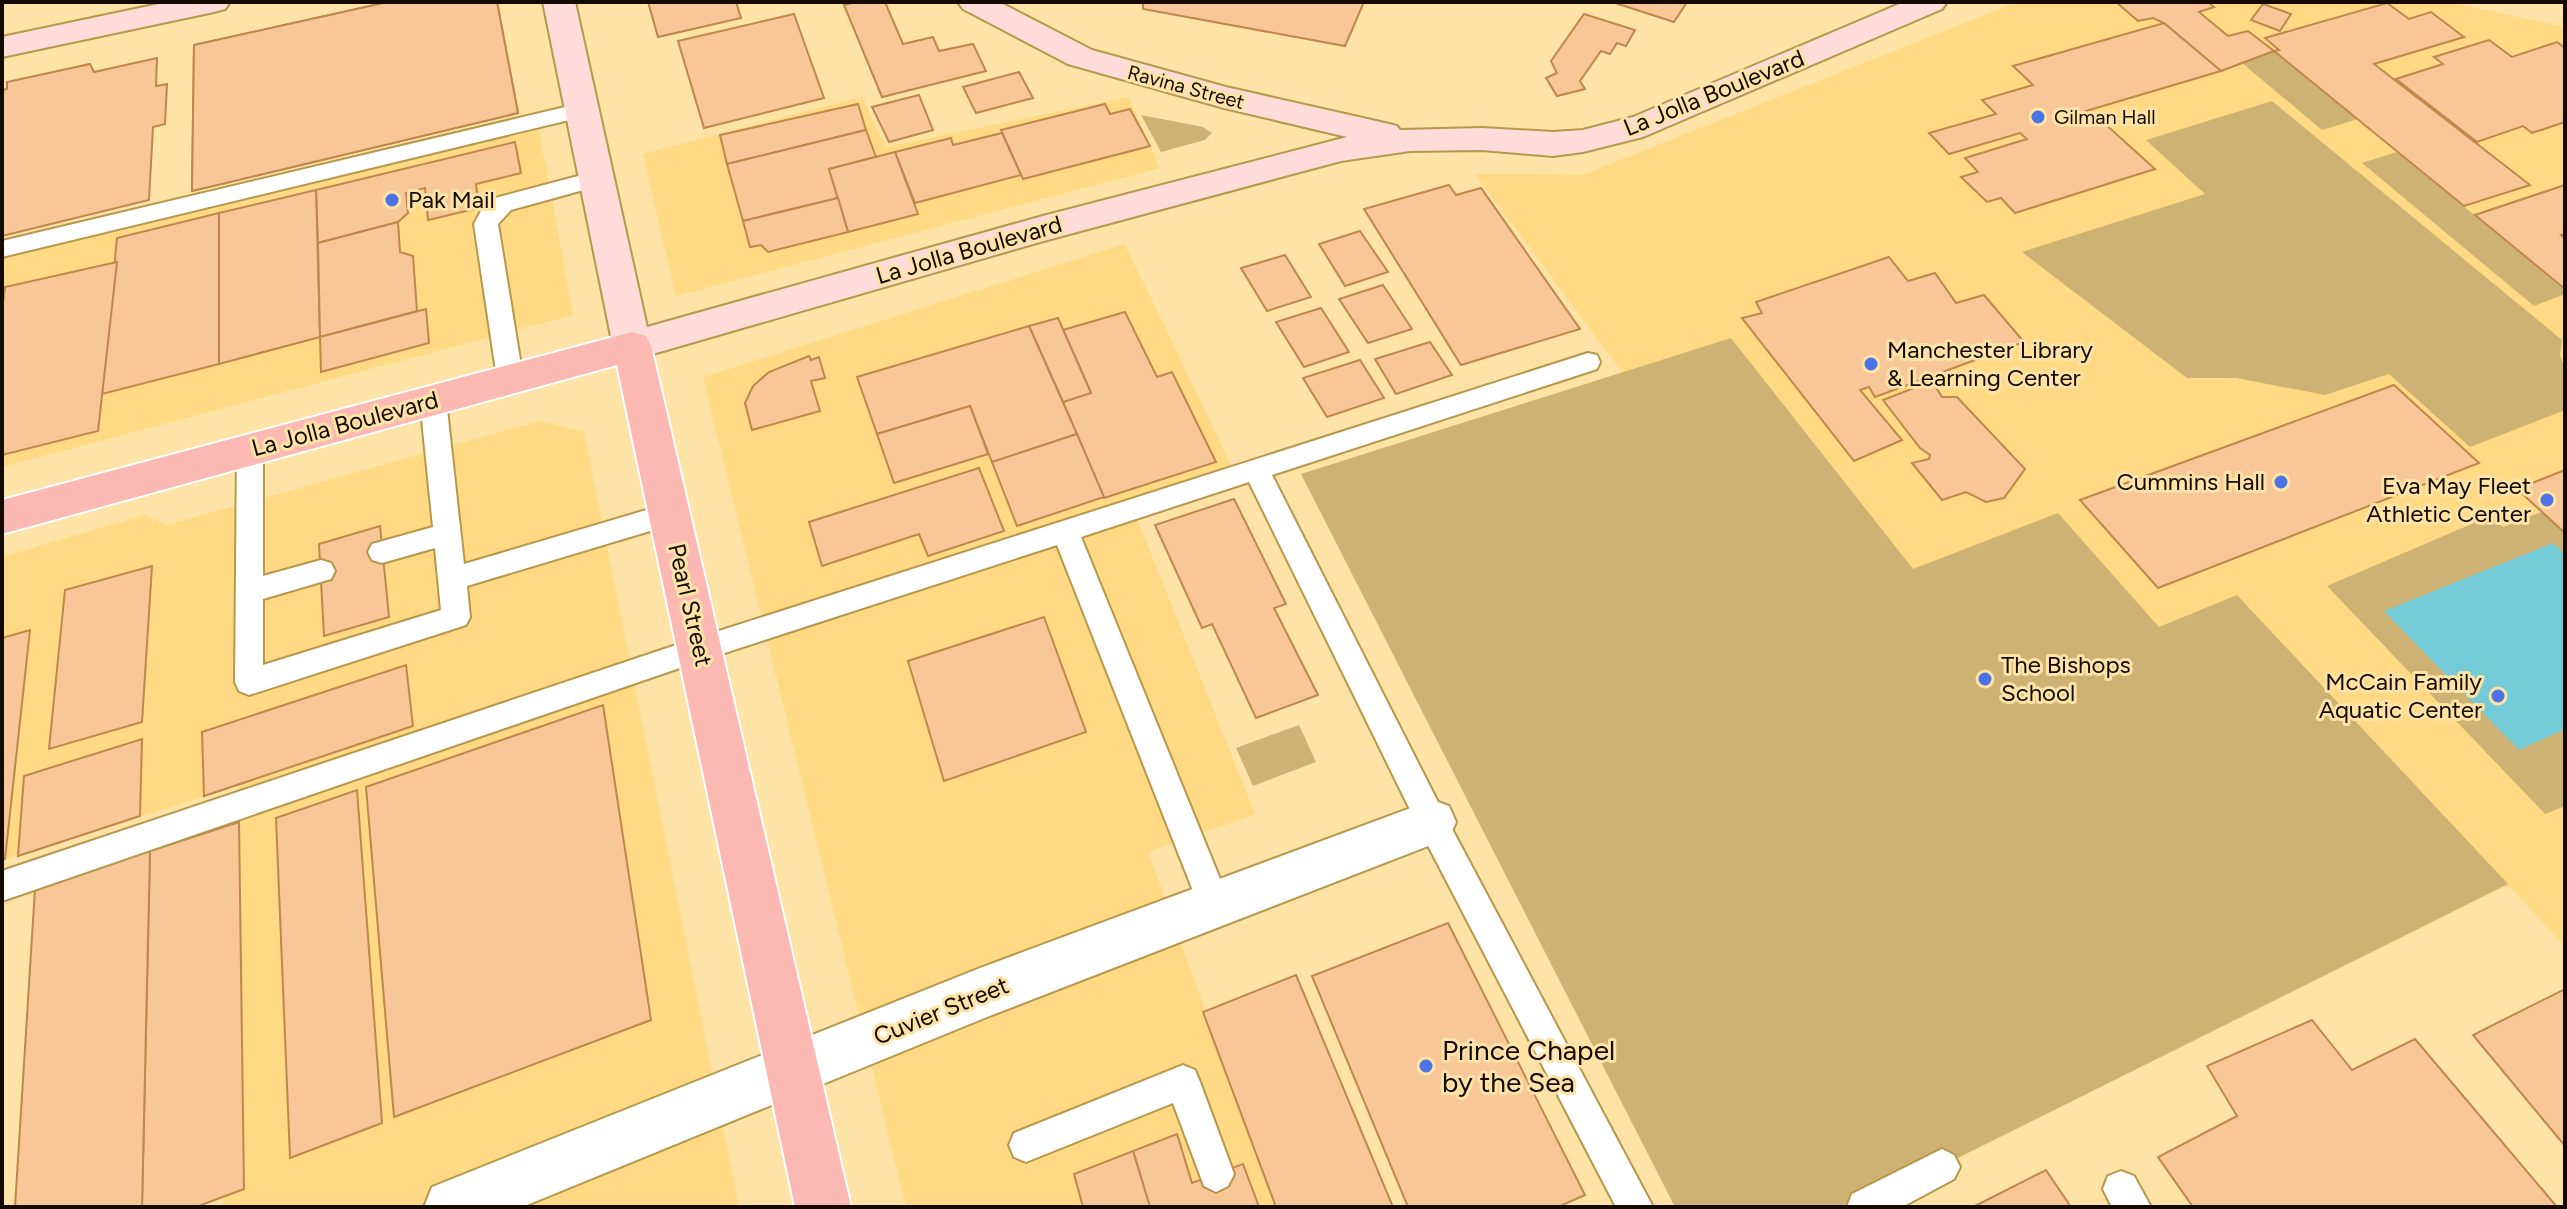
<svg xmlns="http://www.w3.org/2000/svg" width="2567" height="1209" font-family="Figtree,sans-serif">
	<rect width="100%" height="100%" fill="#fee3a6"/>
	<g fill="#ffd983">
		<polygon points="2017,2 2449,2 2565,27 2565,946 2508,885 1860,1207 1675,1207 1301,474 1622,372 1475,174 1583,175"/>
		<polygon points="862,97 886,147 1128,97 1160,168 676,296 643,154"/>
		<polygon points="539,130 573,315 2,467 2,257"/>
		<polygon points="1125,244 1233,469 1130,501 1255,814 1148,852 1276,1207 906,1207 703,377"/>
		<polygon points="540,421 584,432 739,1207 223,1207 238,786 2,860 2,557 145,515 167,525"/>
	</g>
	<g fill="#ceb274">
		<polygon points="2274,51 2358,119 2322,130 2242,63"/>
		<polygon points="2272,101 2562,340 2560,355 2565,369 2565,410 2470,447 2389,374 2325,395 2236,378 2187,378 2022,252 2205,194 2146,140"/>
		<polygon points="1141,115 1203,127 1212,133 1205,140 1161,152"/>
		<polygon points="2397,152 2565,289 2565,294 2534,306 2362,163"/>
		<polygon points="1731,338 1913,569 2058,513 2159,627 2237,595 2508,884 1859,1207 1675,1207 1301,474"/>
		<polygon points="2542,512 2565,533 2565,806 2545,814 2327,586 2490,516 2503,527"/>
		<polygon points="1299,725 1316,762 1253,786 1236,748"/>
	</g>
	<polygon fill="#73cbd7" points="2553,543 2565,555 2565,729 2519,750 2384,611"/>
	<g fill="#f7c797" stroke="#bf874b" stroke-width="2">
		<polygon points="388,2 497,2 518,113 192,191 194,45"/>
		<polygon points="388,2 497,2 518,113 192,191 194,45"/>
		<polygon points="648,2 736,2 741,18 658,37"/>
		<polygon points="857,2 885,2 903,44 933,37 939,51 973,44 986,71 882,97 844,5"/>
		<polygon points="1143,2 1364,2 1345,46 1143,9"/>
		<polygon points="1612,2 1687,2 1674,22"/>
		<polygon points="2116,2 2208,2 2214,7 2199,12 2228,36 2248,31 2274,51 2221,71 2164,23 2153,18 2138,21"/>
		<polygon points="2387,3 2409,19 2431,12 2464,37 2374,64 2530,185 2464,206 2274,51 2279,50 2265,38"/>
		<polygon points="2263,4 2291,14 2280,31 2251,20"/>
		<polygon points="794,14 824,98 704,128 678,41"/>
		<polygon points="1584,14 1635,30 1626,46 1617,43 1610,54 1601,51 1580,81 1585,89 1557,96 1546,78 1557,73 1551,61"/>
		<polygon points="2164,23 2221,71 2086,111 2098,122 2102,121 2155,169 2015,213 2001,198 1987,202 1961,177 1978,172 1965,158 2027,139 2020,133 1949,154 1929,133 1996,114 1982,100 2033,85 2013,66"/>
		<polygon points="2489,40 2512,57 2557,42 2565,48 2565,122 2532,133 2523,126 2477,142 2396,79 2443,64 2434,57"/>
		<polygon points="157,58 156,86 167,84 165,124 153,127 149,200 2,236 2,90 7,89 7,82 90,64 94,72"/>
		<polygon points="1019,72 1033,98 976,113 963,87"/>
		<polygon points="919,95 933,130 889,142 872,107"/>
		<polygon points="858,104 866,130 727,164 720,135"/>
		<polygon points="1105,104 1110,114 1130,109 1150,146 1023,179 1001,130"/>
		<polygon points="866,130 876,157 829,169 838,198 743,221 727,164"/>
		<polygon points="1002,133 1021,175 915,203 895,152 951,138 953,145"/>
		<polygon points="515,142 521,173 476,184 479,208 428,220 425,188 406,193 408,213 398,222 318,243 316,190"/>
		<polygon points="895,152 918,214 848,232 829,169"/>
		<polygon points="1449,185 1456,195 1481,188 1580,329 1461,365 1364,209"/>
		<polygon points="2565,185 2565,234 2561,235 2565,239 2565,289 2475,215"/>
		<polygon points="316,190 320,337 219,364 219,213"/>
		<polygon points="838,198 848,232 768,252 761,245 750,247 743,221"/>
		<polygon points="219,213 219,364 102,394 117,238"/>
		<polygon points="398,222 400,252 413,256 417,311 320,337 318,243"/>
		<polygon points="1360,231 1388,272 1345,286 1319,244"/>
		<polygon points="1285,255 1311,297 1267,311 1241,268"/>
		<polygon points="1889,257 1908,281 1935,273 1956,303 1984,295 2024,342 1875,397 1869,387 1860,390 1902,440 1854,461 1742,318 1762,313 1756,302"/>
		<polygon points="117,262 98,431 2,455 2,311 5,287"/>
		<polygon points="1383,285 1412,329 1368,343 1339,299"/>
		<polygon points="1321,308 1349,352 1304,367 1276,322"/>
		<polygon points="426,309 429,343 321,372 320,337"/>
		<polygon points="1125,312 1157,377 1172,372 1216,462 1104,498 1063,402 1091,393 1063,330"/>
		<polygon points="1058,318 1091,393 1063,402 1029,326"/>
		<polygon points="1029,326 1077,434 992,462 970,406 877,434 857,377"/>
		<polygon points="1430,342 1452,375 1396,394 1375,359"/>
		<polygon points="809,356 811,360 819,357 825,378 811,381 820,411 752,430 745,403 753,386 769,372"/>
		<polygon points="1360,360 1384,398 1327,417 1303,378"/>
		<polygon points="1932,381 1942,397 1957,397 2025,469 2004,498 1986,502 1966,492 1942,500 1912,463 1929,459 1930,455 1920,448 1883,400"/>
		<polygon points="2394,385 2479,463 2158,588 2080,500"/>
		<polygon points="970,406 988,454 894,483 877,434"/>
		<polygon points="1077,434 1104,497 1017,526 992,462"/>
		<polygon points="979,468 1004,531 928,556 919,534 822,566 809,522"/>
		<polygon points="2565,470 2565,533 2517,489"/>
		<polygon points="1234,499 1286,604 1274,608 1318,695 1256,718 1212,624 1202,628 1155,525"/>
		<polygon points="380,526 389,617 324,636 319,544"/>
		<polygon points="152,566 142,722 49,749 65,590"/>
		<polygon points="1044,617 1086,732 944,781 908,661"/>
		<polygon points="30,630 5,859 2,860 2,638"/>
		<polygon points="406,665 413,726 204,796 202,732"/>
		<polygon points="603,705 651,1020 394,1117 366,787"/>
		<polygon points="142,739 140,816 18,856 24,776"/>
		<polygon points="357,790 382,1123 290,1158 276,818"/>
		<polygon points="239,822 244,1189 196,1207 142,1207 150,851"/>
		<polygon points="150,851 142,1207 15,1207 35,889"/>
		<polygon points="1448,923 1585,1195 1558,1207 1408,1207 1312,976"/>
		<polygon points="1296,975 1393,1207 1276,1207 1203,1012"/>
		<polygon points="2565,989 2565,1146 2473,1035"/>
		<polygon points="2312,1020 2352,1070 2415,1039 2557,1207 2193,1207 2158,1157 2237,1116 2207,1066"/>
		<polygon points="1177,1134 1192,1183 1243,1164 1259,1207 1150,1207 1133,1151"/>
		<polygon points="1133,1151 1150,1207 1083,1207 1074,1174"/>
		<polygon points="2046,1170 2071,1207 1973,1207"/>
	</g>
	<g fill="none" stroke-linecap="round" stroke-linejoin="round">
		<defs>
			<g id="lane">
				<polygon points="582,103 590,105 593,110 590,115 2,257 2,241"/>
				<polygon points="597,171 605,174 608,179 605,184 511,210 498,224 523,378 519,385 510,387 501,385 497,378 474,224 483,207 495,198"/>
				<polygon points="1588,353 1597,355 1600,362 1597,369 1272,475 1443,812 1653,1207 1616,1207 1421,832 1249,482 1081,537 1231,906 1226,917 1215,921 1204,917 1199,906 1057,545 700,661 2,901 2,871 700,637"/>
				<polygon points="433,390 442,393 446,400 464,564 670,503 679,506 683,514 679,522 670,525 467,586 470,617 466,625 249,695 239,691 235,682 237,450 241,443 250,440 259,443 263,450 263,576 321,560 331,563 335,571 331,579 263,599 263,665 441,610 435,548 382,563 372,560 368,552 372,544 433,527 420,400 424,393"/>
				<polygon points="1183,1065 1195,1070 1200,1082 1234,1174 1228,1186 1216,1192 1204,1186 1173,1103 1026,1162 1014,1157 1009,1145 1014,1133"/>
				<polygon points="1942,1149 1954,1155 1960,1167 1954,1179 1902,1207 1847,1207 1852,1194"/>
				<polygon points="2121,1171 2134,1176 2151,1207 2112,1207 2103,1189 2108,1176"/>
			</g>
			<polygon id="street" points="1432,800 1449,806 1456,822 1449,838 987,1017 522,1207 424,1207 432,1187 452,1179 980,968"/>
			<g id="secondary">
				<polygon points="168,2 230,2 225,9 214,12 2,57 2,37"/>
				<polygon points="543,2 575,2 647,327 1039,217 1347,137 1224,108 1068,64 963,9 958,2 999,2 1092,50 1226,87 1385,123 1397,126 1400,130 1482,128 1553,132 1583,130 1633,117 1904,2 1947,2 1942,9 1643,137 1583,152 1553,156 1482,150 1410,151 1341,161 1040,242 632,360 618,356 613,346"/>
			</g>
			<polygon id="primary" points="632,332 646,336 651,346 851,1207 795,1207 617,365 2,534 2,500"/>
		</defs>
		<use href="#lane" stroke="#b8974a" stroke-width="4"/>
		<use href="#street" stroke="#b8974a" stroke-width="4"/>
		<use href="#secondary" stroke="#b8974a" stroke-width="4"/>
		<use href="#primary" stroke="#fff" stroke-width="4"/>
		<use href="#lane" fill="#fff" fill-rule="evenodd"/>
		<use href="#street" fill="#fff" fill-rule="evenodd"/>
		<use href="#secondary" fill="#fedcd9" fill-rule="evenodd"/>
		<use href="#primary" fill="#fcb9b3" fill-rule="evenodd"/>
	</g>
	<g fill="#4b73e6" stroke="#fee3a6" stroke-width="3">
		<circle cx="2038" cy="117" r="8"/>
		<circle cx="392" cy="200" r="8"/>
		<circle cx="1871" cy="364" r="8"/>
		<circle cx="2281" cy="482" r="8"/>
		<circle cx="2547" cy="500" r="8"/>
		<circle cx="1985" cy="679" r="8"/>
		<circle cx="2498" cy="696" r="8"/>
		<circle cx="1426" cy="1066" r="8"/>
	</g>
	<g text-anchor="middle" stroke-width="6" stroke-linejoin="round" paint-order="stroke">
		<g font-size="20" fill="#140a00" stroke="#fee3a6">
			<text transform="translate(1186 87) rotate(15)" y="7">Ravina Street</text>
		</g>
		<g font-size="20" fill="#140a00" stroke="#fee3a6" text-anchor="start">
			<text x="2054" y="124">Gilman Hall</text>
		</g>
		<g font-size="24" fill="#140a00" stroke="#fee3a6">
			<text transform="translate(1714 93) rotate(-22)" y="8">La Jolla Boulevard</text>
			<text transform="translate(969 250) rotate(-16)" y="8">La Jolla Boulevard</text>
			<text transform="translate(345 424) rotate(-15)" y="8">La Jolla Boulevard</text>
			<text transform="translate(690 605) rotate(77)" y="8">Pearl Street</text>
			<text transform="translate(941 1011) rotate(-22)" y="8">Cuvier Street</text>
		</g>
		<g font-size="24" fill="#140a00" stroke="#fee3a6" text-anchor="start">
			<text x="408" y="208">Pak Mail</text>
			<text x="1887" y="358">Manchester Library<tspan x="1887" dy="28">&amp; Learning Center</tspan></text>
			<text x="2265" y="490" text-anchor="end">Cummins Hall</text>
			<text x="2531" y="494" text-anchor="end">Eva May Fleet<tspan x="2531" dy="28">Athletic Center</tspan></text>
			<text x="2001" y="673">The Bishops<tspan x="2001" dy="28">School</tspan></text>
			<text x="2482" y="690" text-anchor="end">McCain Family<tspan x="2482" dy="28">Aquatic Center</tspan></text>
		</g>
		<g font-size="28" fill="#140a00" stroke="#fee3a6" text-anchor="start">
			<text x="1442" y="1060">Prince Chapel<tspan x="1442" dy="32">by the Sea</tspan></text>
		</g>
	</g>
	<rect width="2567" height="1209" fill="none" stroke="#140a00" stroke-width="8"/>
</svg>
